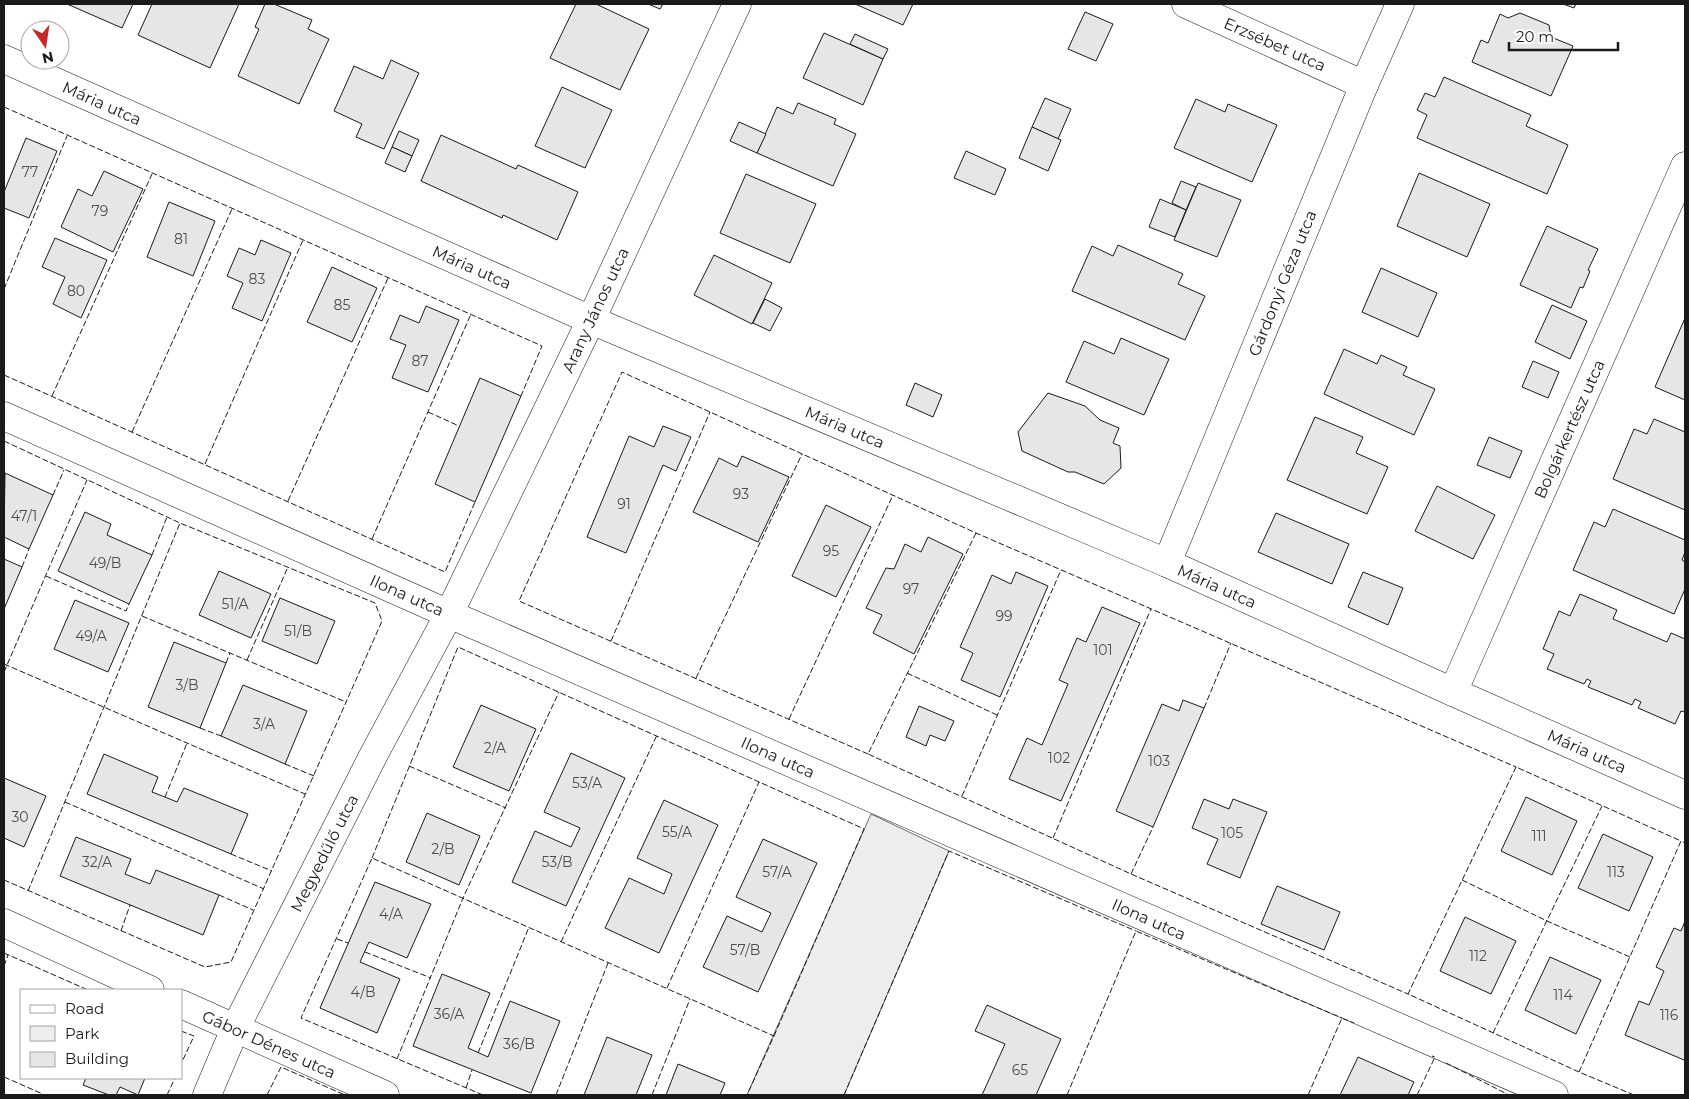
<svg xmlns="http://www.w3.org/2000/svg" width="1689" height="1099" font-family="Montserrat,sans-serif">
	<rect width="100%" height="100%" fill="#fff"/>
	<polygon fill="#ededed" stroke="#6a6a6a" points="871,814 949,851 844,1095 747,1095"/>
	<g fill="#e6e6e6" stroke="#1a1a1a">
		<polygon points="67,4 133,4 122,28"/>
		<polygon points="152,4 239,4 210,68 138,35"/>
		<polygon points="265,4 274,4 312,20 308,29 329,39 299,104 238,76 259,29 255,27"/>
		<polygon points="576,4 596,4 649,29 620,90 550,58"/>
		<polygon points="648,4 663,4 660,9"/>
		<polygon points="855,4 913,4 903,25"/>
		<polygon points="1563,4 1576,4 1574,8"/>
		<polygon points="1085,12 1113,24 1096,61 1068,49"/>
		<polygon points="1520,13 1549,25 1551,37 1573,46 1551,96 1472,62 1481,40 1488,43 1500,14 1508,18"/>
		<polygon points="824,33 883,59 863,105 803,78"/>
		<polygon points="855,34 888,49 883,59 850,44"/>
		<polygon points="391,60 419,73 384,149 356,137 362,124 334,111 354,66 383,79"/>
		<polygon points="1444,77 1531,115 1526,126 1568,145 1547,194 1417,138 1427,115 1417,110 1425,93 1435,97"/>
		<polygon points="562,87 612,110 585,168 535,146"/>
		<polygon points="1045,98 1071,109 1058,139 1032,127"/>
		<polygon points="1196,99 1225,112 1228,104 1277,125 1252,182 1174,148"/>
		<polygon points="798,103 836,119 834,124 856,134 833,186 757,153 777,107 793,114"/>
		<polygon points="739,122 766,134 757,153 730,141"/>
		<polygon points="1032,127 1061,140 1048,171 1019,158"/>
		<polygon points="399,131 419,140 412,156 392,147"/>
		<polygon points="441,135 516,169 518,165 578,192 557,240 503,215 502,218 421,181"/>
		<polygon points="26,138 57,151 29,218 4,208 4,192"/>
		<polygon points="392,147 412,156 405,172 385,163"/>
		<polygon points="966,151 1006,169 995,195 954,178"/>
		<polygon points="104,171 143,189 113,252 61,227 78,189 92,196"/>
		<polygon points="1419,173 1490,204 1467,257 1397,226"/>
		<polygon points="746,174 816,204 790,263 720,233"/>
		<polygon points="1181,181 1196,187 1186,210 1172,203"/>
		<polygon points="1198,183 1241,200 1217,257 1174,240"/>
		<polygon points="1160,199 1186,210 1175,237 1149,227"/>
		<polygon points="169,202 215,221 193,276 147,257"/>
		<polygon points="1547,226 1598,249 1588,270 1590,271 1583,288 1580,287 1571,308 1520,285"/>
		<polygon points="55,238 107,260 81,318 53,304 65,277 42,267"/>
		<polygon points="261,240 291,253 262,321 232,308 243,283 227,276 239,248 255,255"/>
		<polygon points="1118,245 1183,274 1178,284 1205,296 1185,340 1072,291 1092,246 1113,256"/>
		<polygon points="714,255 772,283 752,324 694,295"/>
		<polygon points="332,267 377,288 352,342 307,322"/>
		<polygon points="1381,268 1437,293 1418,337 1362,312"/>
		<polygon points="765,299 782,308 770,331 753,323"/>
		<polygon points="1552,305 1587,321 1570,359 1535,342"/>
		<polygon points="426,306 459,320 428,392 392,378 406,345 390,339 400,315 419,323"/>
		<polygon points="1685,318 1685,400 1655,387"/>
		<polygon points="1121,338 1169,359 1144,415 1066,382 1084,341 1114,354"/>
		<polygon points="1344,349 1377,364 1381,355 1407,367 1403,375 1435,389 1414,435 1324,394"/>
		<polygon points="1533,361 1559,372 1548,398 1522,387"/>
		<polygon points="480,378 521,396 475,502 435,484"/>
		<polygon points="915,383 942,395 933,417 906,405"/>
		<polygon points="1048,393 1085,406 1100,420 1119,428 1113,443 1120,446 1121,468 1104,484 1075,472 1068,472 1022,451 1018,432"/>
		<polygon points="1315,417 1363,437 1356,453 1388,467 1367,514 1287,480"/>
		<polygon points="1654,419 1685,432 1685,510 1613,479 1634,429 1647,434"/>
		<polygon points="663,426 691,437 676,471 663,465 626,553 587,537 629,436 654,447"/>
		<polygon points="1489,437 1522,451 1510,478 1477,465"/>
		<polygon points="742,456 789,477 758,542 693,512 719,458 737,467"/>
		<polygon points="5,473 53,495 29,549 4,537"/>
		<polygon points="1437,486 1495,515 1473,559 1415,531"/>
		<polygon points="826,505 871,527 836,597 792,576"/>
		<polygon points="1613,509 1685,540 1685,552 1682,560 1685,562 1685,589 1674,614 1573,570 1594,522 1605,527"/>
		<polygon points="85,512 111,524 107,535 152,555 129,604 58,571"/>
		<polygon points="1276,513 1349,544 1332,584 1258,552"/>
		<polygon points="928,537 963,554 914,654 873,633 882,615 866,608 886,568 894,569 905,544 921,552"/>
		<polygon points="4,559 22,567 4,609"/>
		<polygon points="219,571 271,594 251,638 199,615"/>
		<polygon points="1016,572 1048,586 1000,697 961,680 973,653 960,647 992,575 1011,584"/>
		<polygon points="1363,572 1403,588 1388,625 1348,607"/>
		<polygon points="1580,594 1617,610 1613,619 1667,642 1671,633 1685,639 1685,712 1681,711 1675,724 1638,708 1641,702 1635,699 1632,705 1588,687 1591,681 1587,679 1584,684 1547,669 1554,654 1543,649 1559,611 1570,616"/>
		<polygon points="280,598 335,621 317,664 262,641"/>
		<polygon points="75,600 129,623 108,672 54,649"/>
		<polygon points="1102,607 1140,623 1061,801 1009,779 1027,738 1042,745 1068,684 1059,680 1077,638 1086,642"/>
		<polygon points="174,642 226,663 200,728 148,707"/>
		<polygon points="243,685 307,711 285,764 221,736"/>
		<polygon points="1183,700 1204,708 1153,827 1116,811 1162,704 1179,711"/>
		<polygon points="481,705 536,729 509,791 453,767"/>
		<polygon points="919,706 954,721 945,741 930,735 926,746 906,737"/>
		<polygon points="571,753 625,778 566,906 512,882 535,831 571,847 580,828 544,812"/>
		<polygon points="104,754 158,777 152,792 165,797 177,802 184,788 248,814 231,854 87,794"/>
		<polygon points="4,778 46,796 24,847 4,838"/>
		<polygon points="1526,797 1577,821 1552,875 1501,851"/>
		<polygon points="1204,799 1229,809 1233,799 1267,812 1240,878 1207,864 1218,839 1192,828"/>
		<polygon points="664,800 718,825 659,953 605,928 629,878 664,894 672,874 637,858"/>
		<polygon points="427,813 480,836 459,885 406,862"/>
		<polygon points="1603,834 1653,857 1629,911 1578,888"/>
		<polygon points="76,837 131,859 125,874 150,884 156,870 219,895 203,935 60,876"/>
		<polygon points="763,839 817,863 758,992 703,967 727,916 762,932 771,913 736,897"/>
		<polygon points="375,882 431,904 407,958 369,942 360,962 400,979 377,1033 320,1008"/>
		<polygon points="1277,886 1340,912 1324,950 1261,924"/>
		<polygon points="1465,917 1516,941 1491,994 1440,971"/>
		<polygon points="1685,921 1685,1057 1684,1060 1625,1035 1639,1001 1649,1005 1664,971 1656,967 1674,928 1681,931"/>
		<polygon points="1550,957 1601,980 1576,1034 1525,1010"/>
		<polygon points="442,974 490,993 468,1048 488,1057 510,1001 560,1021 531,1093 413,1046"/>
		<polygon points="987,1005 1061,1039 1036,1095 982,1095 1005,1044 975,1031"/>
		<polygon points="607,1037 652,1055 636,1095 584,1095"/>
		<polygon points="1358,1057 1414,1082 1408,1095 1340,1095"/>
		<polygon points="678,1064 725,1083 720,1095 666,1095"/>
		<polygon points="86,1078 145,1078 138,1095 120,1087 116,1095 109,1095 83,1085"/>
	</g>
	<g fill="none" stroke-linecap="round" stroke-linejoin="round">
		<defs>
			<g id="street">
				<polyline points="1186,4 1364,85"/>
				<polyline points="4,59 591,320 1167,563 1453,692 1685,795"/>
				<polyline points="4,416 449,614 1554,1095"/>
				<polyline points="1167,563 1364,85 1400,4"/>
				<polyline points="1453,692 1685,166"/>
				<polyline points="4,923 150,990"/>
				<polyline points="181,1004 385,1095"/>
				<polyline points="207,1095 235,1029 373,756 449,614 591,320 737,4"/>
			</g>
		</defs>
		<use href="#street" stroke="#1a1a1a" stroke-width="29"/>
		<use href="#street" stroke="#fff" stroke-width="28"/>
		<g stroke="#1a1a1a" stroke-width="1" stroke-dasharray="6 2.5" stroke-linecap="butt">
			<polyline points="4,107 542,346 521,396"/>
			<polyline points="4,289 67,136"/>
			<polyline points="4,375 445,572 475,502"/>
			<polyline points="52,396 152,174"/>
			<polyline points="428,412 459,426"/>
			<polyline points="132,432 232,209"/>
			<polyline points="4,441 180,523 375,603 382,621 231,962 205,967 4,880"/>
			<polyline points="205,464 303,240"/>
			<polyline points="53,495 64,470"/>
			<polyline points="288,501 388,278"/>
			<polyline points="976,533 868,754 1131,874 1408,994"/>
			<polyline points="372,539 471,314"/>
			<polyline points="152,555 167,517"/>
			<polyline points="22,567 29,549"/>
			<polyline points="46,576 126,611 129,604"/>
			<polyline points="142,616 346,702"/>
			<polyline points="611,641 710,412"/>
			<polyline points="247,660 288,567"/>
			<polyline points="226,663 230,653"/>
			<polyline points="4,664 305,794"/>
			<polyline points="4,672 87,480"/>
			<polyline points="907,673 997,715"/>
			<polyline points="696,678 802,454"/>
			<polyline points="1204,708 1231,643"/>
			<polyline points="789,719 893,495"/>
			<polyline points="200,728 221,736"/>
			<polyline points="868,754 519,601 622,372 976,533 1516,767"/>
			<polyline points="285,764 314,776"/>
			<polyline points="409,766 506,808"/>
			<polyline points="962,796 1061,570"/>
			<polyline points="165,797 187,743"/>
			<polyline points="65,802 264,889"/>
			<polyline points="1053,838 1151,609"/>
			<polyline points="231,854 272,871"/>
			<polyline points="372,858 458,647 864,829 774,1036"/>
			<polyline points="1131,874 1153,827"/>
			<polyline points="1462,880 1547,921 1630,957"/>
			<polyline points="28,891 180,523"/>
			<polyline points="219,895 253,910"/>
			<polyline points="121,931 130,905"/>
			<polyline points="337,939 348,943"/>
			<polyline points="561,942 657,735"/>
			<polyline points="365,952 431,978"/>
			<polyline points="4,953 88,990"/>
			<polyline points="4,966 8,955"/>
			<polyline points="667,988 759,782"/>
			<polyline points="181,1031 194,1036 181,1064"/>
			<polyline points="1493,1033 1602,806"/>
			<polyline points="478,1053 529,927"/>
			<polyline points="397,1059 463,898 559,692"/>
			<polyline points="1446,1063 1509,1095"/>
			<polyline points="1579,1072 1408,994 1516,767 1681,841"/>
			<polyline points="4,1077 45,1095"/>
			<polyline points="466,1088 472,1070"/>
			<polyline points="167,1095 175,1078"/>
			<polyline points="267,1095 281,1067 345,1095"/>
			<polyline points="483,1095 301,1018 372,858 774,1036 747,1095"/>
			<polyline points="556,1095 608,963"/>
			<polyline points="652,1095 690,999"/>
			<polyline points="844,1095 949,851 1136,931"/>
			<polyline points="1067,1095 1136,931 1342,1018"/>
			<polyline points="1308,1095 1342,1018 1354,1023"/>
			<polyline points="1417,1095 1435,1057 1432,1056"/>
			<polyline points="1634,1095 1579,1072 1681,841 1685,843"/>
			<polyline points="1684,1095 1685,1092"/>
		</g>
	</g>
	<g text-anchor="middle" stroke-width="4" stroke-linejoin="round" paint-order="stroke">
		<g font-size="14" fill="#4d4d4d">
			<text x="30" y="177">77</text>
			<text x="100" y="216">79</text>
			<text x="181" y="244">81</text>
			<text x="257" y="284">83</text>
			<text x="76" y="296">80</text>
			<text x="342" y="310">85</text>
			<text x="420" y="366">87</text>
			<text x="741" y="499">93</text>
			<text x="624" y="509">91</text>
			<text x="24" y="521">47/1</text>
			<text x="831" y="556">95</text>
			<text x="105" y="568">49/B</text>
			<text x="911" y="594">97</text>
			<text x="235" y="609">51/A</text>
			<text x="1004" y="621">99</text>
			<text x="298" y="636">51/B</text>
			<text x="91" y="641">49/A</text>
			<text x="1103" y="655">101</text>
			<text x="187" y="690">3/B</text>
			<text x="264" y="729">3/A</text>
			<text x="495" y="753">2/A</text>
			<text x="1059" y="763">102</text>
			<text x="1159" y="766">103</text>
			<text x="587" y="788">53/A</text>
			<text x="20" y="822">30</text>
			<text x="677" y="837">55/A</text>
			<text x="1232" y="838">105</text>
			<text x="1539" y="841">111</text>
			<text x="443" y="854">2/B</text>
			<text x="97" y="867">32/A</text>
			<text x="557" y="867">53/B</text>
			<text x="777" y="877">57/A</text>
			<text x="1616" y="877">113</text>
			<text x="391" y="919">4/A</text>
			<text x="745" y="955">57/B</text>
			<text x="1478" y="961">112</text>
			<text x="363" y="997">4/B</text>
			<text x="1563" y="1000">114</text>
			<text x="449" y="1019">36/A</text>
			<text x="1669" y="1020">116</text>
			<text x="519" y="1049">36/B</text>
			<text x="1020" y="1075">65</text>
		</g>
		<g font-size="16" fill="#1a1a1a" stroke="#fff">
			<text transform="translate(1275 44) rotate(24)" y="6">Erzsébet utca</text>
			<text transform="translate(102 103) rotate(24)" y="6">Mária utca</text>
			<text transform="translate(472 267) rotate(24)" y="6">Mária utca</text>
			<text transform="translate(1282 283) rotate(-68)" y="6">Gárdonyi Géza utca</text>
			<text transform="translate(595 310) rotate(-65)" y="6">Arany János utca</text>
			<text transform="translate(845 427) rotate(23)" y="6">Mária utca</text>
			<text transform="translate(1569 429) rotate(-66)" y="6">Bolgárkertész utca</text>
			<text transform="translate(1217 586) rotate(24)" y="6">Mária utca</text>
			<text transform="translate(407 595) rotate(24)" y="6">Ilona utca</text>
			<text transform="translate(1587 751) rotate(24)" y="6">Mária utca</text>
			<text transform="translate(778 757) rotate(24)" y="6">Ilona utca</text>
			<text transform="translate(324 853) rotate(-63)" y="6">Megyedűlő utca</text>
			<text transform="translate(1149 919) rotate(24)" y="6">Ilona utca</text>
			<text transform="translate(269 1044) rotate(24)" y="6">Gábor Dénes utca</text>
		</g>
	</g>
	<rect width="1689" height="1099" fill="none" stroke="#1a1a1a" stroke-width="10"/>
	<rect x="20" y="989" width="162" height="90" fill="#ffffff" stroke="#a3a3a3"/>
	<rect x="30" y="1005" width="25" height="8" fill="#ffffff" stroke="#a3a3a3"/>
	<text x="65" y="1014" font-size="15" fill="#1a1a1a">Road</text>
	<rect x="30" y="1026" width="25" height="15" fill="#ededed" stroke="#a3a3a3"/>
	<text x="65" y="1039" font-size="15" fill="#1a1a1a">Park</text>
	<rect x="30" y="1052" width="25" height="15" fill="#e6e6e6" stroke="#a3a3a3"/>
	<text x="65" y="1064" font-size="15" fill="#1a1a1a">Building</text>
	<g transform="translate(45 45) rotate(167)"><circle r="24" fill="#ffffff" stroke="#a3a3a3"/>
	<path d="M0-4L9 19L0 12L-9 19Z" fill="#c62828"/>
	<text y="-8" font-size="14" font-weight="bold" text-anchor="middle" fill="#1a1a1a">N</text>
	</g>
	<path d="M1509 42v8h109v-8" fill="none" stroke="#1a1a1a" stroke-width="2.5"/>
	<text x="1516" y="42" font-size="15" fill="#1a1a1a" stroke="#ffffff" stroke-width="4" paint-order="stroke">20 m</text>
</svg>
